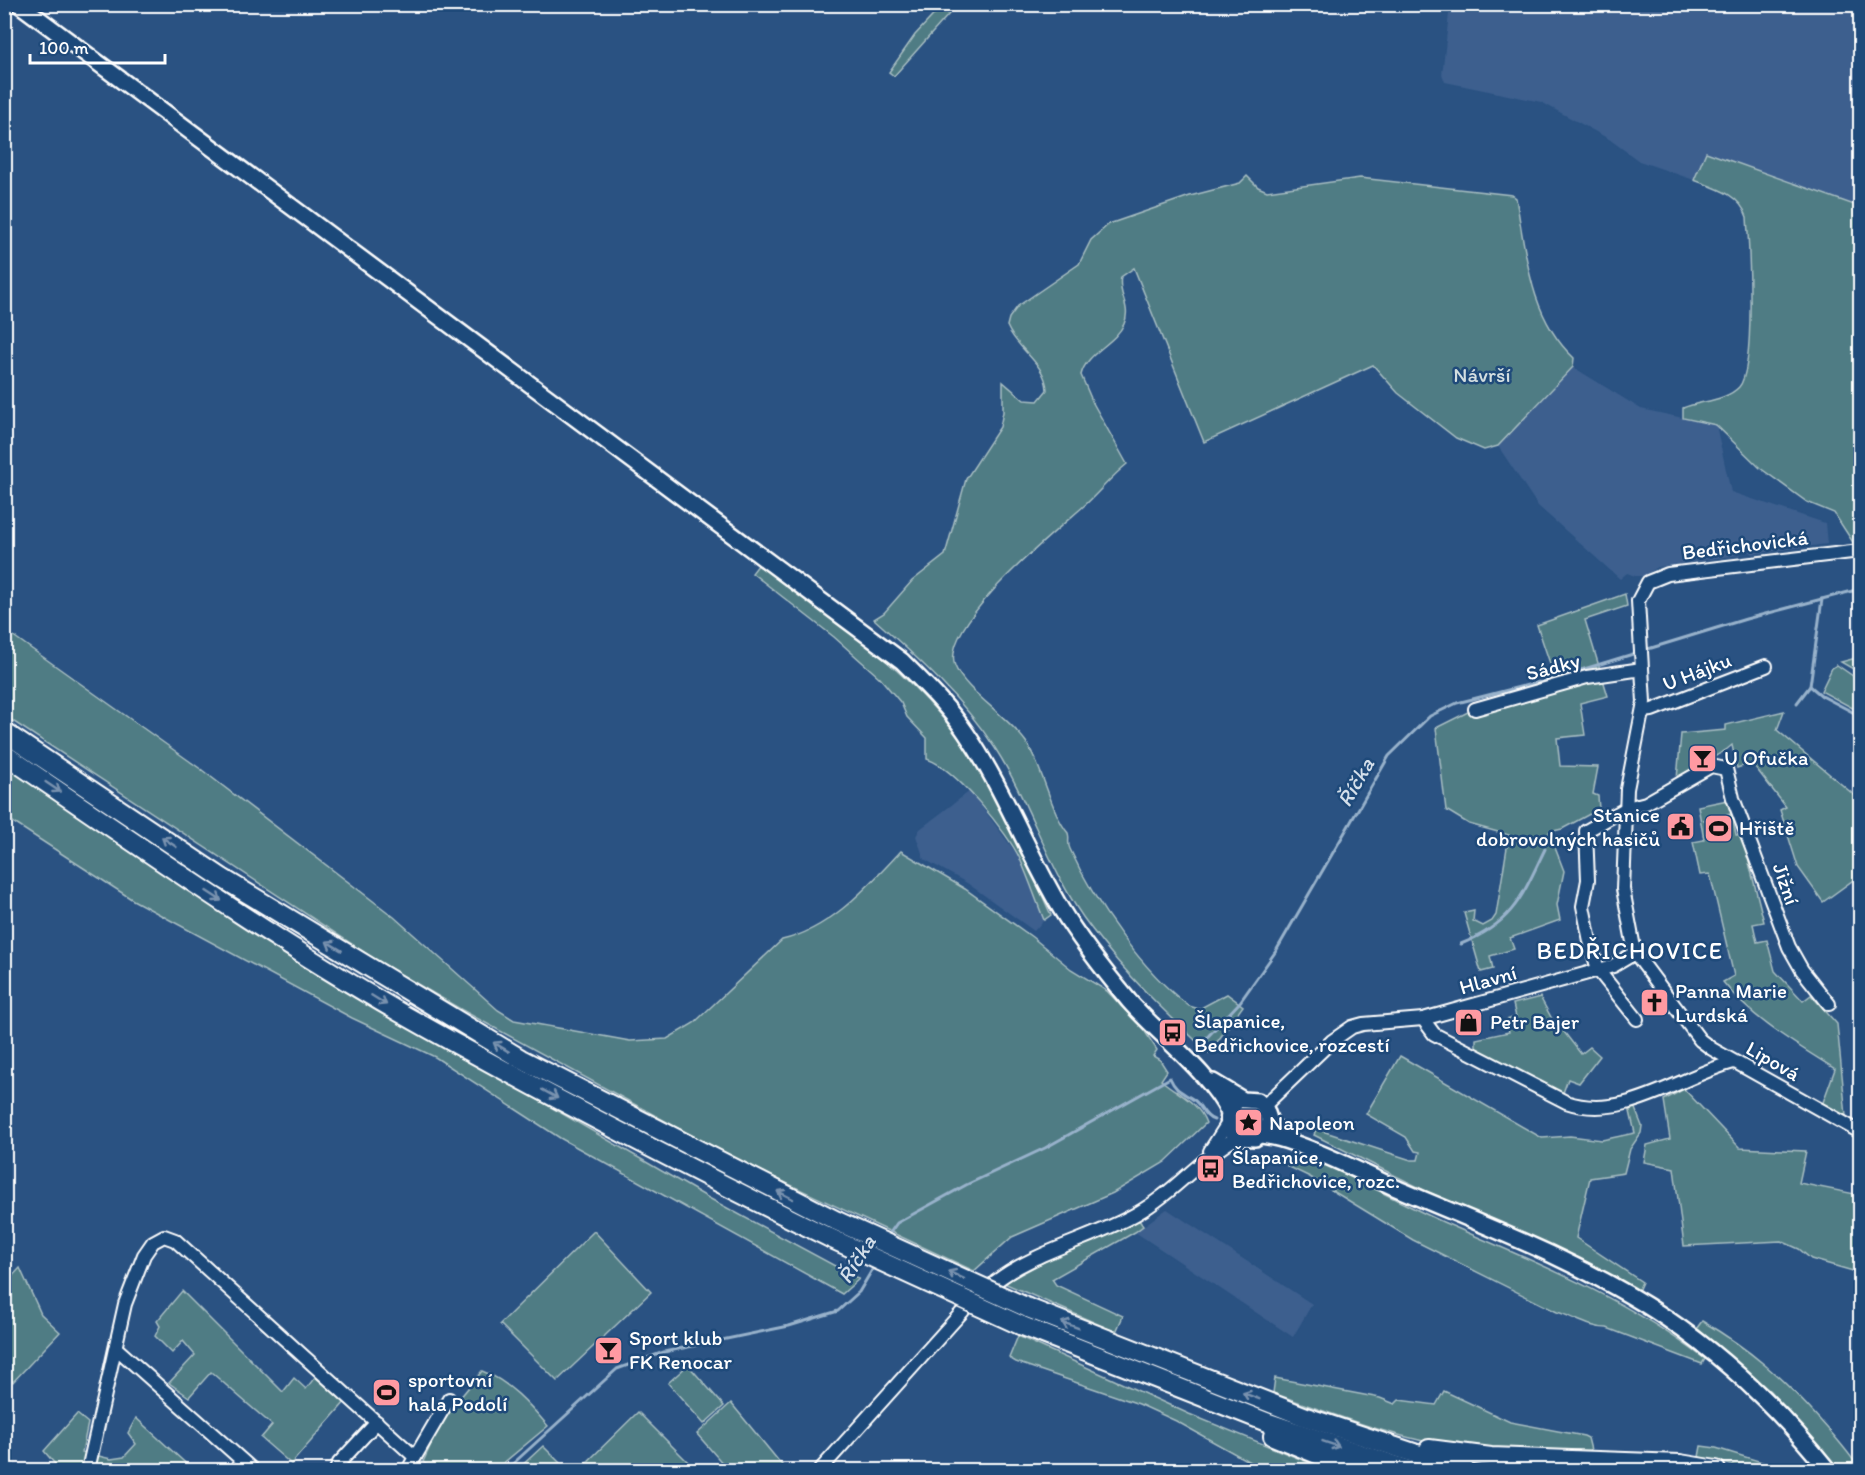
<svg xmlns="http://www.w3.org/2000/svg" width="1865" height="1475" font-family="Itim,sans-serif">
	<rect width="100%" height="100%" fill="#2a5282"/>
	<filter id="ink" filterUnits="userSpaceOnUse"><feTurbulence type="fractalNoise" baseFrequency=".0167" numOctaves="2"/><feDisplacementMap in="SourceGraphic" scale="12" xChannelSelector="R" yChannelSelector="G"/><feConvolveMatrix kernelMatrix="1 2 1 2 8 2 1 2 1" color-interpolation-filters="sRGB"/></filter>
	<g filter="url(#ink)">
		<g fill="#3c5f8e">
			<polygon points="1450,5 1860,5 1860,207 1707,152 1694,180 1639,161 1609,139 1541,102 1445,82 1442,75"/>
			<polygon points="1573,367 1641,409 1716,425 1731,492 1825,523 1827,544 1753,554 1745,548 1739,555 1658,567 1644,576 1635,576 1627,573 1620,579 1538,506 1498,446"/>
			<polygon points="970,791 1019,857 1044,920 1034,931 967,883 924,859 916,836 920,829"/>
			<polygon points="1167,1209 1312,1304 1293,1337 1135,1232"/>
		</g>
		<g fill="#507c84" stroke="#a8bec2" stroke-width="1.5">
			<polygon points="943,5 957,5 894,76 889,72 915,35"/>
			<path d="M1706,152L1860,207V547H1856L1834,513L1807,502L1760,468L1716,425L1683,418V408C1700,401 1726,401 1739,387C1756,368 1749,246 1747,217C1740,194 1715,188 1694,180Z"/>
			<path d="M1247,176L1258,187L1267,191L1360,178L1512,195L1516,198C1526,255 1530,317 1574,358L1573,367L1498,446L1484,450L1456,438L1398,393L1373,365L1204,442L1134,268L1121,277C1117,294 1132,306 1124,324C1115,344 1086,353 1081,375L1093,403L1127,464C1112,476 1099,492 1085,505C1055,532 939,625 955,666C964,690 1009,717 1026,742C1043,767 1051,813 1068,833C1070,839 1067,843 1070,849C1094,902 1143,972 1189,1006L1199,1009L1227,994L1243,1006L1209,1053C1167,1014 1126,975 1091,928C1050,875 1031,804 995,748C963,699 918,658 874,619L884,613L912,581L945,555L966,479L1000,427L1003,412V382L1024,400L1038,401L1047,390C1046,363 1017,350 1007,326L1009,318L1018,306L1079,264L1091,240L1109,224L1190,196L1240,183Z"/>
			<path d="M759,564C841,624 916,673 974,759C1006,806 1027,863 1051,915L1044,920C1036,900 1029,879 1020,859C1008,833 955,768 927,759V738L907,717L901,703L880,678L834,637L752,573Z"/>
			<polygon points="1625,594 1627,606 1585,620 1608,696 1580,703 1585,735 1557,738 1560,766 1598,767 1593,794 1598,796 1599,809 1562,829 1549,832 1564,871 1557,905 1560,920 1510,938 1514,949 1490,956 1493,969 1481,972 1464,913 1474,911 1473,921 1483,926 1492,921 1496,915 1509,835 1469,824 1446,810 1436,728 1468,712 1557,684 1537,625"/>
			<path d="M5,630L202,770L394,917L498,1010L514,1020L630,1041L667,1039L694,1023L782,940C831,929 868,886 901,851L965,889L1032,937L1071,969L1107,991L1144,1030L1157,1050L1153,1056L1160,1060L1167,1071L1161,1080C1177,1094 1198,1101 1206,1123L1165,1162L1113,1193L1012,1237L974,1271L731,1157L462,1010L376,960L5,716Z"/>
			<polygon points="1860,657 1860,673 1841,662"/>
			<polygon points="1837,665 1860,681 1860,712 1821,691 1832,668"/>
			<polygon points="1784,711 1777,730 1860,800 1860,875 1823,902 1798,867 1780,810 1786,807 1752,763 1737,768 1732,745 1726,750 1677,779 1681,734 1726,730 1726,725"/>
			<polygon points="5,766 353,993 705,1196 859,1279 842,1294 560,1138 435,1057 352,1018 133,900 5,817"/>
			<path d="M1728,800L1731,814L1703,820L1732,815L1736,835H1742L1764,922L1753,924L1757,942L1767,940L1775,971L1803,1001L1811,995L1837,1024L1846,1116L1822,1105L1835,1069C1794,1043 1753,1020 1723,982L1734,976L1710,874L1700,875L1693,842L1704,840L1698,806Z"/>
			<polygon points="1540,997 1558,1030 1561,1028 1581,1054 1590,1047 1600,1056 1579,1083 1568,1079 1563,1093 1476,1051 1476,1039 1509,1032 1506,1020 1516,1017 1513,1004"/>
			<polygon points="1400,1056 1542,1138 1570,1136 1602,1140 1635,1133 1629,1107 1634,1106 1642,1126 1641,1133 1630,1149 1624,1173 1590,1178 1576,1238 1642,1282 1638,1291 1549,1244 1430,1193 1314,1135 1316,1129 1411,1160 1418,1160 1420,1152 1415,1151 1406,1137 1366,1114"/>
			<polygon points="1684,1089 1740,1148 1806,1151 1799,1183 1860,1195 1860,1273 1811,1259 1799,1249 1781,1241 1684,1246 1674,1168 1644,1162 1647,1145 1670,1139 1664,1100"/>
			<circle cx="1248" cy="1119" r="12"/>
			<path d="M1294,1151C1345,1172 1392,1199 1443,1222C1537,1263 1622,1296 1705,1359L1702,1364L1607,1328C1590,1328 1574,1317 1557,1312L1413,1240L1310,1177L1287,1166Z"/>
			<polygon points="1139,1220 1143,1226 1135,1232 1052,1279 1056,1285 1123,1316 1116,1332 1004,1283 1049,1259"/>
			<polygon points="594,1231 651,1292 557,1381 500,1324"/>
			<polygon points="20,1268 41,1314 60,1332 13,1382 5,1373 5,1284"/>
			<polygon points="182,1291 283,1392 294,1378 306,1389 315,1377 345,1402 291,1464 261,1438 272,1425 211,1372 189,1397 169,1383 195,1355 183,1341 172,1353 155,1336 160,1326 157,1321"/>
			<path d="M1702,1321C1750,1349 1783,1378 1820,1420C1834,1436 1849,1452 1860,1470H1840L1770,1391L1697,1328Z"/>
			<polygon points="1018,1336 1189,1414 1327,1470 1264,1470 1176,1421 1139,1404 1016,1362 1009,1358"/>
			<polygon points="688,1365 724,1406 704,1424 668,1383"/>
			<path d="M482,1371C509,1381 530,1405 548,1426L495,1470H434L423,1462L442,1420Z"/>
			<path d="M1275,1378L1380,1398L1395,1404L1399,1400L1436,1405L1444,1391L1510,1422L1584,1436L1588,1438L1591,1450C1547,1451 1502,1453 1458,1447C1395,1439 1333,1414 1273,1393Z"/>
			<polygon points="731,1403 786,1470 723,1469 725,1466 697,1434"/>
			<polygon points="638,1412 696,1470 579,1470"/>
			<polygon points="77,1414 88,1423 82,1452 111,1459 124,1457 136,1444 128,1433 136,1418 193,1470 105,1470 98,1465 96,1470 60,1470 44,1451"/>
			<polygon points="543,1446 567,1470 517,1470"/>
			<polygon points="1701,1446 1716,1448 1788,1470 1751,1470 1699,1457"/>
			<polygon points="1495,1467 1658,1470 1496,1470"/>
		</g>
		<g fill="none" stroke-linecap="round" stroke-linejoin="round">
			<g stroke="#98b2cb" stroke-width="3">
				<polyline points="1648,649 1746,619 1860,589"/>
				<polyline points="1810,686 1822,696 1860,716"/>
				<polyline points="1797,703 1810,686 1822,599"/>
				<path d="M1461,944C1513,923 1522,897 1545,849"/>
				<polyline points="1198,1047 1240,1002 1276,951 1389,756 1430,716 1457,703 1555,678 1633,654"/>
				<path d="M887,1237L897,1223L966,1185L1045,1148L1170,1078C1176,1092 1183,1092 1194,1100C1202,1106 1204,1117 1214,1120"/>
				<polyline points="506,1470 617,1369 664,1352 789,1326 838,1311 859,1292 875,1265"/>
			</g>
			<defs>
				<g id="minor">
					<polyline points="1475,709 1587,677 1642,669"/>
					<polyline points="1643,711 1652,710 1766,666"/>
					<polyline points="1635,953 1700,1040 1712,1049 1860,1132"/>
					<path d="M1423,1019L1434,1034L1566,1102C1624,1122 1680,1076 1734,1062"/>
					<polyline points="1637,1019 1598,970 1590,941 1583,906 1588,880 1586,831 1627,808 1646,803 1711,766 1726,769 1733,798 1789,947 1802,970 1829,1004"/>
					<polyline points="1264,1106 1332,1041 1352,1027 1363,1024 1423,1019 1613,966 1635,953 1623,889 1627,789 1644,702 1638,601 1648,582 1668,574 1860,551"/>
					<polyline points="1210,1151 1228,1123"/>
					<path d="M995,1282C1037,1250 1090,1240 1136,1214C1174,1193 1200,1158 1238,1137"/>
					<polyline points="116,1348 253,1470"/>
					<polyline points="415,1457 449,1399"/>
					<polyline points="4,1468 5,1470"/>
					<polyline points="88,1470 125,1304 144,1255 153,1242 164,1236 175,1240 415,1457 408,1470"/>
					<polyline points="336,1470 339,1463 377,1422"/>
					<polyline points="820,1470 963,1311"/>
				</g>
				<g id="major">
					<path d="M19,4L902,661C925,684 948,706 966,733C1004,789 1027,852 1061,909C1081,942 1105,972 1129,1001C1158,1034 1212,1075 1229,1113"/>
					<polyline points="1213,1082 1243,1100 1258,1101 1266,1110 1271,1125 1288,1137"/>
					<path d="M1234,1105C1225,1117 1227,1128 1238,1137L1255,1138L1266,1128"/>
					<path d="M1260,1135C1293,1137 1363,1173 1396,1188C1487,1227 1583,1262 1666,1318C1728,1360 1782,1413 1828,1470"/>
				</g>
				<g id="highway">
					<polyline points="4,732 222,878 521,1059 837,1221"/>
					<path d="M4,754C134,842 263,934 399,1012C540,1092 684,1166 830,1238"/>
					<polyline points="1028,1308 1306,1417 1465,1470"/>
					<polyline points="1020,1325 1269,1423 1409,1470"/>
					<polyline points="1273,1436 1356,1470"/>
					<polyline points="1429,1449 1491,1457 1680,1464 1716,1470"/>
				</g>
			</defs>
			<use href="#minor" stroke="#fff" stroke-width="16"/>
			<use href="#major" stroke="#fff" stroke-width="20"/>
			<use href="#highway" stroke="#fff" stroke-width="22"/>
			<use href="#minor" stroke="#1f4a7a" stroke-width="12"/>
			<use href="#major" stroke="#1f4a7a" stroke-width="15"/>
			<use href="#highway" stroke="#1f4a7a" stroke-width="18"/>
			<defs>
				<g id="highway-bridge">
					<polyline points="837,1221 1028,1308"/>
					<polyline points="830,1238 1020,1325"/>
				</g>
			</defs>
			<use href="#highway-bridge" stroke="#fff" stroke-width="22" stroke-linecap="butt"/>
			<use href="#highway-bridge" stroke="#1f4a7a" stroke-width="18"/>
		</g>
		<defs><path id="oneway-shaft" d="M-6 0H5M1.5-3L5.5 0L1.5 3" fill="none" stroke-width="1.6" stroke-linecap="round" stroke-linejoin="round" transform="scale(1.5)"/></defs>
		<g stroke="#7992af">
			<use href="#oneway-shaft" transform="translate(53 787) rotate(34)"/>
			<use href="#oneway-shaft" transform="translate(169 842) rotate(-146)"/>
			<use href="#oneway-shaft" transform="translate(214 896) rotate(33)"/>
			<use href="#oneway-shaft" transform="translate(334 946) rotate(-149)"/>
			<use href="#oneway-shaft" transform="translate(379 1000) rotate(32)"/>
			<use href="#oneway-shaft" transform="translate(501 1047) rotate(-149)"/>
			<use href="#oneway-shaft" transform="translate(550 1094) rotate(29)"/>
			<use href="#oneway-shaft" transform="translate(785 1195) rotate(-153)"/>
			<use href="#oneway-shaft" transform="translate(956 1275) rotate(-155)"/>
			<use href="#oneway-shaft" transform="translate(1070 1325) rotate(-159)"/>
			<use href="#oneway-shaft" transform="translate(1251 1396) rotate(-159)"/>
			<use href="#oneway-shaft" transform="translate(1331 1444) rotate(19)"/>
		</g>
	</g>
	<defs>
		<symbol id="bar-square" viewBox="-11 -11 22 22"><rect x="-9" y="-9" width="18" height="18" rx="4" fill="#ff9aa2" stroke="#1f4a7a"/><path d="M-6-5H6L.8 .8V4.5H3.5V6h-7V4.5H-.8V.8Z" fill="#111"/></symbol>
		<symbol id="civic-square" viewBox="-11 -11 22 22"><rect x="-9" y="-9" width="18" height="18" rx="4" fill="#ff9aa2" stroke="#1f4a7a"/><path d="M-.6-6.5H3V-4.5H.6V-3L4-1V1h2V6H-6V1h2V-1L-.6-3ZM-1.2 2.5V6h2.4V2.5Z" fill="#111"/></symbol>
		<symbol id="stadium-square" viewBox="-11 -11 22 22"><rect x="-9" y="-9" width="18" height="18" rx="4" fill="#ff9aa2" stroke="#1f4a7a"/><path d="M0-5a6.5 5 0 1 0 0 10a6.5 5 0 1 0 0-10ZM-3.5-1.8h7v3.6h-7Z" fill="#111"/></symbol>
		<symbol id="church-square" viewBox="-11 -11 22 22"><rect x="-9" y="-9" width="18" height="18" rx="4" fill="#ff9aa2" stroke="#1f4a7a"/><path d="M-1.2-6h2.4v3.5h3.3v2.4h-3.3V6h-2.4V-.1h-3.3v-2.4h3.3Z" fill="#111"/></symbol>
		<symbol id="shop-square" viewBox="-11 -11 22 22"><rect x="-9" y="-9" width="18" height="18" rx="4" fill="#ff9aa2" stroke="#1f4a7a"/><path d="M-5-2.5h2.3a2.7 3.5 0 0 1 5.4 0H5L5.5 6h-11ZM-1.5-2.5h3a1.5 2.3 0 0 0-3 0Z" fill="#111"/></symbol>
		<symbol id="bus-square" viewBox="-11 -11 22 22"><rect x="-9" y="-9" width="18" height="18" rx="4" fill="#ff9aa2" stroke="#1f4a7a"/><path d="M-5-6H5V4H4V6H2V4H-2V6H-4V4H-5ZM-3.5-4V0h7V-4ZM-3.5 1.2v1.5H-2V1.2ZM2 1.2v1.5H3.5V1.2Z" fill="#111"/></symbol>
		<symbol id="sight-square" viewBox="-11 -11 22 22"><rect x="-9" y="-9" width="18" height="18" rx="4" fill="#ff9aa2" stroke="#1f4a7a"/><path d="M0-6L1.8-2.2L6-1.7L2.9 1.2L3.7 5.4L0 3.3L-3.7 5.4L-2.9 1.2L-6-1.7L-1.8-2.2Z" fill="#111"/></symbol>
	</defs>
	<g fill-rule="evenodd">
		<use href="#bar-square" x="1686" y="742" width="33" height="33"/>
		<use href="#civic-square" x="1664" y="810" width="33" height="33"/>
		<use href="#stadium-square" x="1702" y="812" width="33" height="33"/>
		<use href="#church-square" x="1638" y="986" width="33" height="33"/>
		<use href="#shop-square" x="1452" y="1006" width="33" height="33"/>
		<use href="#bus-square" x="1156" y="1016" width="33" height="33"/>
		<use href="#sight-square" x="1232" y="1106" width="33" height="33"/>
		<use href="#bus-square" x="1194" y="1152" width="33" height="33"/>
		<use href="#bar-square" x="592" y="1334" width="33" height="33"/>
		<use href="#stadium-square" x="370" y="1376" width="33" height="33"/>
	</g>
	<g text-anchor="middle" stroke-width="5" stroke-linejoin="round" paint-order="stroke">
		<g font-size="21" fill="#d3dee0" stroke="#1f4a7a">
			<text x="1482" y="382">Návrší</text>
		</g>
		<g font-size="21" fill="#fff" stroke="#1f4a7a">
			<text transform="translate(1745 545) rotate(-7)" y="7">Bedřichovická</text>
			<text transform="translate(1553 667) rotate(-15)" y="7">Sádky</text>
			<text transform="translate(1697 672) rotate(-21)" y="7">U Hájku</text>
			<text transform="translate(1786 884) rotate(71)" y="7">Jižní</text>
			<text transform="translate(1488 980) rotate(-16)" y="7">Hlavní</text>
			<text transform="translate(1773 1061) rotate(30)" y="7">Lipová</text>
		</g>
		<g font-size="21" fill="#fff" stroke="#1f4a7a" text-anchor="start">
			<text x="1724" y="765">U Ofučka</text>
			<text x="1660" y="822" text-anchor="end">Stanice<tspan x="1660" dy="24">dobrovolných hasičů</tspan></text>
			<text x="1739" y="835">Hřiště</text>
			<text x="1675" y="998">Panna Marie<tspan x="1675" dy="24">Lurdská</tspan></text>
			<text x="1194" y="1028">Šlapanice,<tspan x="1194" dy="24">Bedřichovice, rozcestí</tspan></text>
			<text x="1490" y="1029">Petr Bajer</text>
			<text x="1269" y="1130">Napoleon</text>
			<text x="1232" y="1164">Šlapanice,<tspan x="1232" dy="24">Bedřichovice, rozc.</tspan></text>
			<text x="629" y="1345">Sport klub<tspan x="629" dy="24">FK Renocar</tspan></text>
			<text x="408" y="1387">sportovní<tspan x="408" dy="24">hala Podolí</tspan></text>
		</g>
		<g font-size="22" font-style="italic" fill="#d4dfea" stroke="#1f4a7a">
			<text transform="translate(1355 782) rotate(-60)" y="8">Říčka</text>
			<text transform="translate(856 1259) rotate(-58)" y="8">Říčka</text>
		</g>
		<g font-size="24" letter-spacing="1.5" fill="#fff" stroke="#1f4a7a">
			<text x="1630" y="959">BEDŘICHOVICE</text>
		</g>
	</g>
	<rect width="1865" height="1475" fill="none" stroke="#1f4a7a" stroke-width="24"/>
	<rect x="12" y="12" width="1841" height="1451" fill="none" stroke="#fff" stroke-width="2" filter="url(#ink)"/>
	<path d="M30 54v9h135v-9" fill="none" stroke="#ffffff" stroke-width="3"/>
	<text x="39" y="54" font-size="18" fill="#ffffff" stroke="#1f4a7a" stroke-width="4.5" paint-order="stroke">100 m</text>
</svg>
